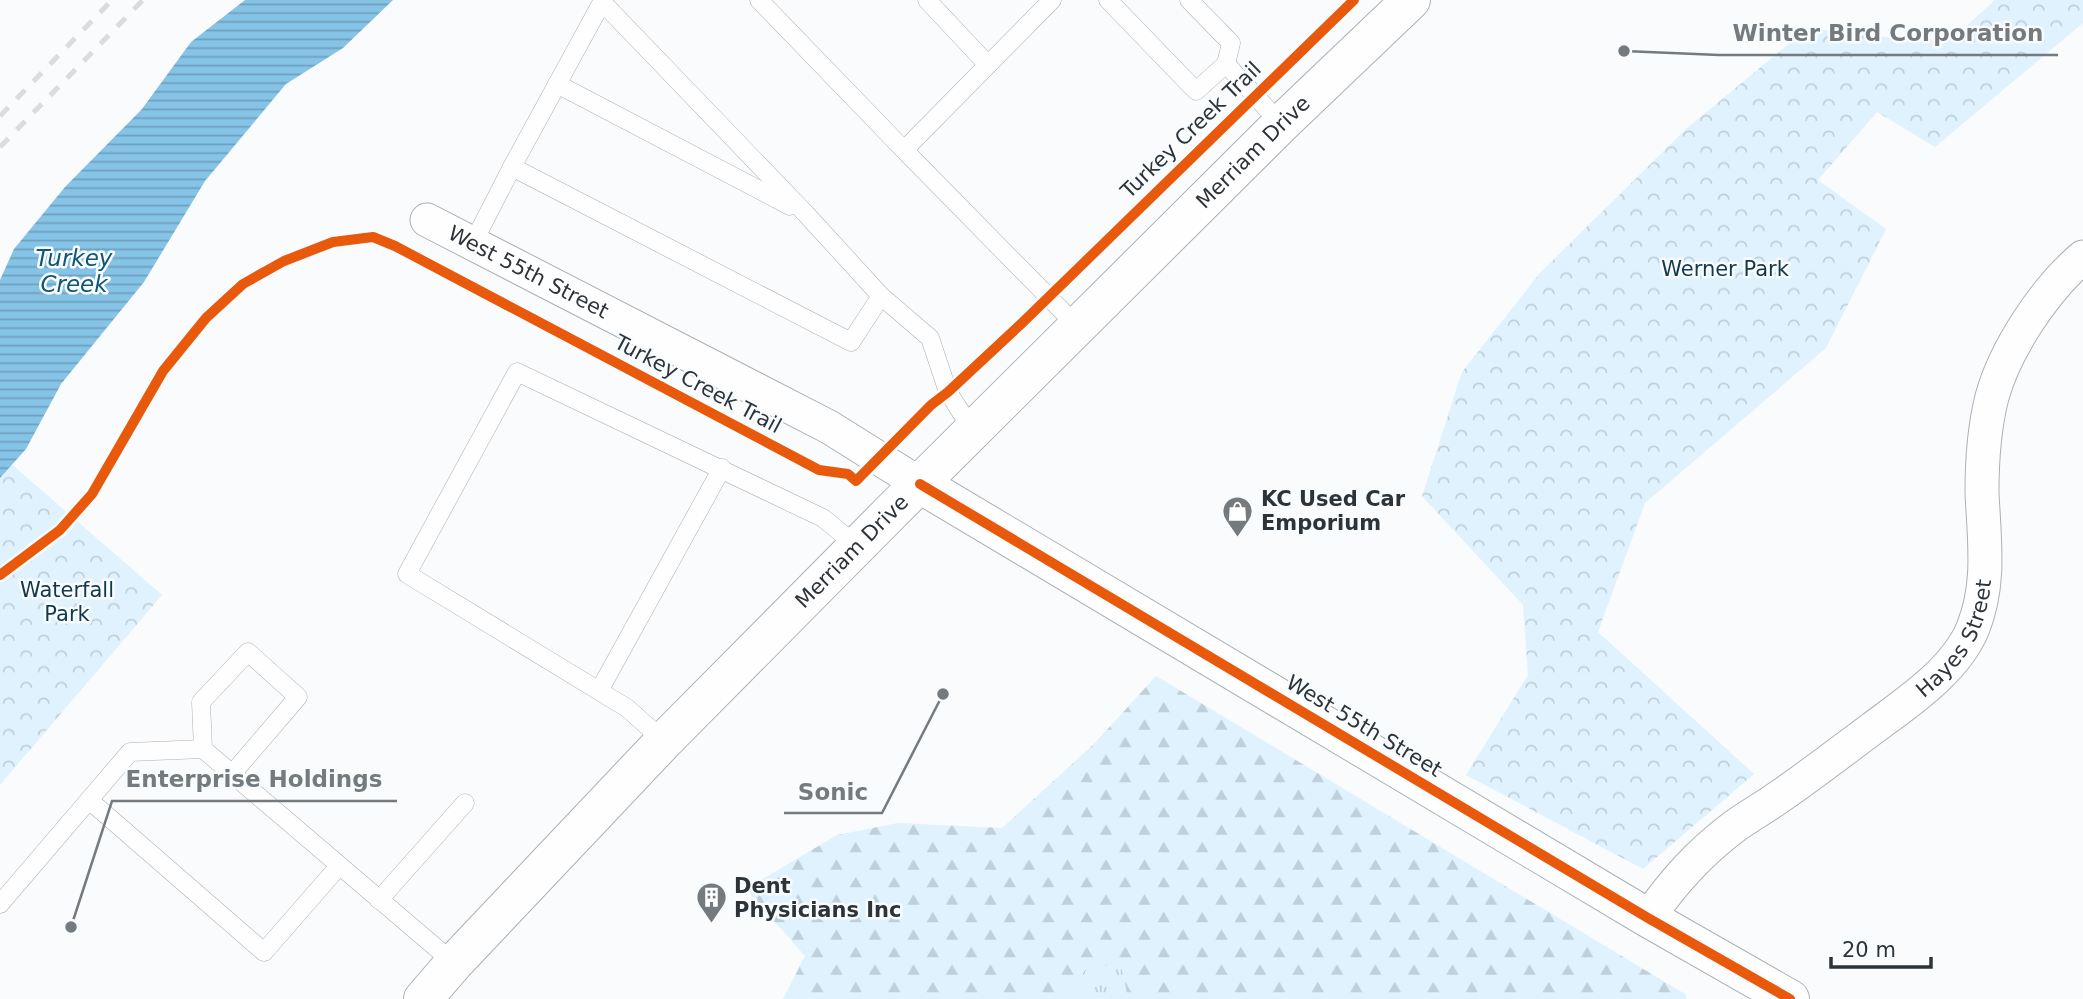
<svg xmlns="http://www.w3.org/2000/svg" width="2083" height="999" font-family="'DejaVu Sans',sans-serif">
	<defs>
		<pattern id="grass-tufts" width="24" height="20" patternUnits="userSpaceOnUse" patternTransform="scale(1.75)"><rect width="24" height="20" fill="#dff2fd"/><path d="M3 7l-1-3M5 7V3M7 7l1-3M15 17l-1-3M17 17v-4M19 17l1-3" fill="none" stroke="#c0d0da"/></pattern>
		<pattern id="forest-firs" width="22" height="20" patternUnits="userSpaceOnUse" patternTransform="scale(1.75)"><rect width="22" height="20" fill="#dff2fd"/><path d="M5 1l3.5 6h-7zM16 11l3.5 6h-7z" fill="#c0d0da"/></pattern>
		<pattern id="park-crowns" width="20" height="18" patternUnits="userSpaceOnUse" patternTransform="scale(1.75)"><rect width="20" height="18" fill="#dff2fd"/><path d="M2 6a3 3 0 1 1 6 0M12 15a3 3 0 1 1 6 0" fill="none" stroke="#c0d0da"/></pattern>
		<pattern id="water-rules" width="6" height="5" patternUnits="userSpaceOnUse" patternTransform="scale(1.75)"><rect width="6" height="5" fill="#86c4e7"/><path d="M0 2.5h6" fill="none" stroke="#6ea0bc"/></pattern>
	</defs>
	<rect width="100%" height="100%" fill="#f9fbfd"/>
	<polygon fill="url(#grass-tufts)" points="1089,962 1122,969 1128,999 1069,999"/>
	<polygon fill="url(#forest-firs)" points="1156,676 1685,994 1687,999 1128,999 1122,969 1089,962 1069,999 783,999 805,956 746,889 837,835 898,823 1002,828 1095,743"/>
	<g fill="url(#park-crowns)">
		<polygon points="1995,0 2083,0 2083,23 1935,147 1877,112 1818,180 1886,229 1826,348 1645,503 1598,632 1754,774 1643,869 1466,775 1528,675 1523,605 1422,496 1462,372 1540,273 1686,129 1808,28 1892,38 1951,40"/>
		<polygon points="0,454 162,595 0,785"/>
	</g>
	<polygon fill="url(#water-rules)" points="245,0 393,0 343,48 286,84 205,181 144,282 61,384 26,449 0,478 0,280 14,249 65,187 142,109 191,42"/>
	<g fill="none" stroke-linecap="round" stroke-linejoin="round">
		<defs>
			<g id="lane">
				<polyline points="759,0 904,150"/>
				<polyline points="927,0 988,65"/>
				<polyline points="1052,0 904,150 1078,327"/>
				<polyline points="1108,0 1196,91 1226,64 1281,124"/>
				<polyline points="1189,0 1231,43 1226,64"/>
				<polyline points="557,84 790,206"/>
				<polyline points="472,245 512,167"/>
				<polyline points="881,296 851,342 512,167 602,2 806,214 881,296 930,338 948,392 973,431"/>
				<polyline points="599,691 722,468"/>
				<polyline points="664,741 627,708 407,574 517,372 823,518 857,546"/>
				<polyline points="203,749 201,702 248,652 298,697 232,774"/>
				<polyline points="89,800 264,952 339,866"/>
				<polyline points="379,900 465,803"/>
				<polyline points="0,904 130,752 203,749 454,963"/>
			</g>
			<g id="street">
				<path id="s1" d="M427,220L829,427L920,484"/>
				<path id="s2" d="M1648,918C1674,881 1699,853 1735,826C1749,816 1765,807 1779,797C1811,775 1842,751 1873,728C1908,702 1956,670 1973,628C1991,583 1984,539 1982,492C1982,461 1984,428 1992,397C2005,349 2045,289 2083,257"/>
			</g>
			<g id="secondary">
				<polyline points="920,484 1648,918 1790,999"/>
				<path id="s3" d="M423,999L454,963L664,741L891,512L1281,124L1411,0"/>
			</g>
		</defs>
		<use href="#lane" stroke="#adb1b4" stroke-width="19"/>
		<use href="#street" stroke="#adb1b4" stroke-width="35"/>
		<use href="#secondary" stroke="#adb1b4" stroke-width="40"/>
		<use href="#lane" stroke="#fefeff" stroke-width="18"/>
		<use href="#street" stroke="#fefeff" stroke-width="33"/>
		<use href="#secondary" stroke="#fefeff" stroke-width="38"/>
		<g stroke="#dbdcdd" stroke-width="5" stroke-dasharray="12 12" stroke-linecap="butt">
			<polyline points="0,116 112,0"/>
			<polyline points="0,147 143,0"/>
		</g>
		<defs>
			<g id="cycleway">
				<polyline points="920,484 1648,918 1790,999"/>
				<polyline points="0,575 60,530 92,494 163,371 206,318 243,284 284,261 333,242 373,237 395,246 819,470 848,474 856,481 931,405 948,392 1021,324 1354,0"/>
			</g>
		</defs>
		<use href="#cycleway" stroke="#f8fcfe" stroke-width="15"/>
		<use href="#cycleway" stroke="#e8590c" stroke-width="10"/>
	</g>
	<defs>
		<symbol id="shop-pin" viewBox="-11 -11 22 30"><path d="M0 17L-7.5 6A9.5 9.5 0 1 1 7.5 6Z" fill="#747a7e" stroke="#f8fcfe"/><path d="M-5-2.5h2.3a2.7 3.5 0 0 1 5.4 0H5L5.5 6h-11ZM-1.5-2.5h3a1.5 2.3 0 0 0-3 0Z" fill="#fff"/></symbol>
		<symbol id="building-pin" viewBox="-11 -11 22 30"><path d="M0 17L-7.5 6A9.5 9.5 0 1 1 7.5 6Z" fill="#747a7e" stroke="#f8fcfe"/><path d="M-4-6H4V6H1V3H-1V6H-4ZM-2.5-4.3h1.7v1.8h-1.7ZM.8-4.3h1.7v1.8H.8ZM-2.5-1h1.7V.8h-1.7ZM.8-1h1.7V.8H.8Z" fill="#fff"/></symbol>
	</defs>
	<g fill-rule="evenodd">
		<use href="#shop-pin" x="1220" y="494" width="35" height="47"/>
		<use href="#building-pin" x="694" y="880" width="35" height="47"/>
	</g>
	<g text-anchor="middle" stroke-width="5" stroke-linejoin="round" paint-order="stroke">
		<g font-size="21" fill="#2d3439" stroke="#f8fcfe">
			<text transform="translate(1191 130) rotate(-44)" y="7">Turkey Creek Trail</text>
			<text dy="7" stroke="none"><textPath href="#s3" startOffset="1186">Merriam Drive</textPath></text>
			<text dy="7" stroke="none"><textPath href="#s1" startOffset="114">West 55th Street</textPath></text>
			<text transform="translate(698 384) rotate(28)" y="7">Turkey Creek Trail</text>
			<text dy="7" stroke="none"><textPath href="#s3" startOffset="620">Merriam Drive</textPath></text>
			<text dy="7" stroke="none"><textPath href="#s2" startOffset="422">Hayes Street</textPath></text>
			<text transform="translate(1364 726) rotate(31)" y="7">West 55th Street</text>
		</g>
		<g font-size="21" fill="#11384c" stroke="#f8fcfe">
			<text x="1725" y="276">Werner Park</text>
			<text x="67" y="597">Waterfall<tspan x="67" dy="24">Park</tspan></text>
		</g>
		<g font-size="21" font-weight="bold" fill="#2d3439" stroke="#f8fcfe" text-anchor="start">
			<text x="1261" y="506">KC Used Car<tspan x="1261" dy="24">Emporium</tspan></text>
			<text x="734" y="893">Dent<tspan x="734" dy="24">Physicians Inc</tspan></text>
		</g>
		<g font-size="23" font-style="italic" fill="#105677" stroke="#f8fcfe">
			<text x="74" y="266">Turkey<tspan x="74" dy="26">Creek</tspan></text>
		</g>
	</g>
	<path fill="none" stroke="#747a7e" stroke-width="2.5" d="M1624 51L1719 55H2058M71 927L112 801H397M943 694L882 813H784"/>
	<g fill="#747a7e" stroke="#f8fcfe" stroke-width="2.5">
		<circle cx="1624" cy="51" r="7"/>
		<circle cx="71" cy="927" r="7"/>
		<circle cx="943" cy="694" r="7"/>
	</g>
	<g font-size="23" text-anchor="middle" font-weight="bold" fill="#747a7e" stroke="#f8fcfe" stroke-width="5" stroke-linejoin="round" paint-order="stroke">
		<text x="1888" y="41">Winter Bird Corporation</text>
		<text x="254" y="787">Enterprise Holdings</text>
		<text x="833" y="800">Sonic</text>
	</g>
	<path d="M1831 957v10h100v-10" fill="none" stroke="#2d3439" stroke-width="3.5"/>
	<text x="1842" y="957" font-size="21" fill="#2d3439" stroke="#f8fcfe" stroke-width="5" paint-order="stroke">20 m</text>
</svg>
